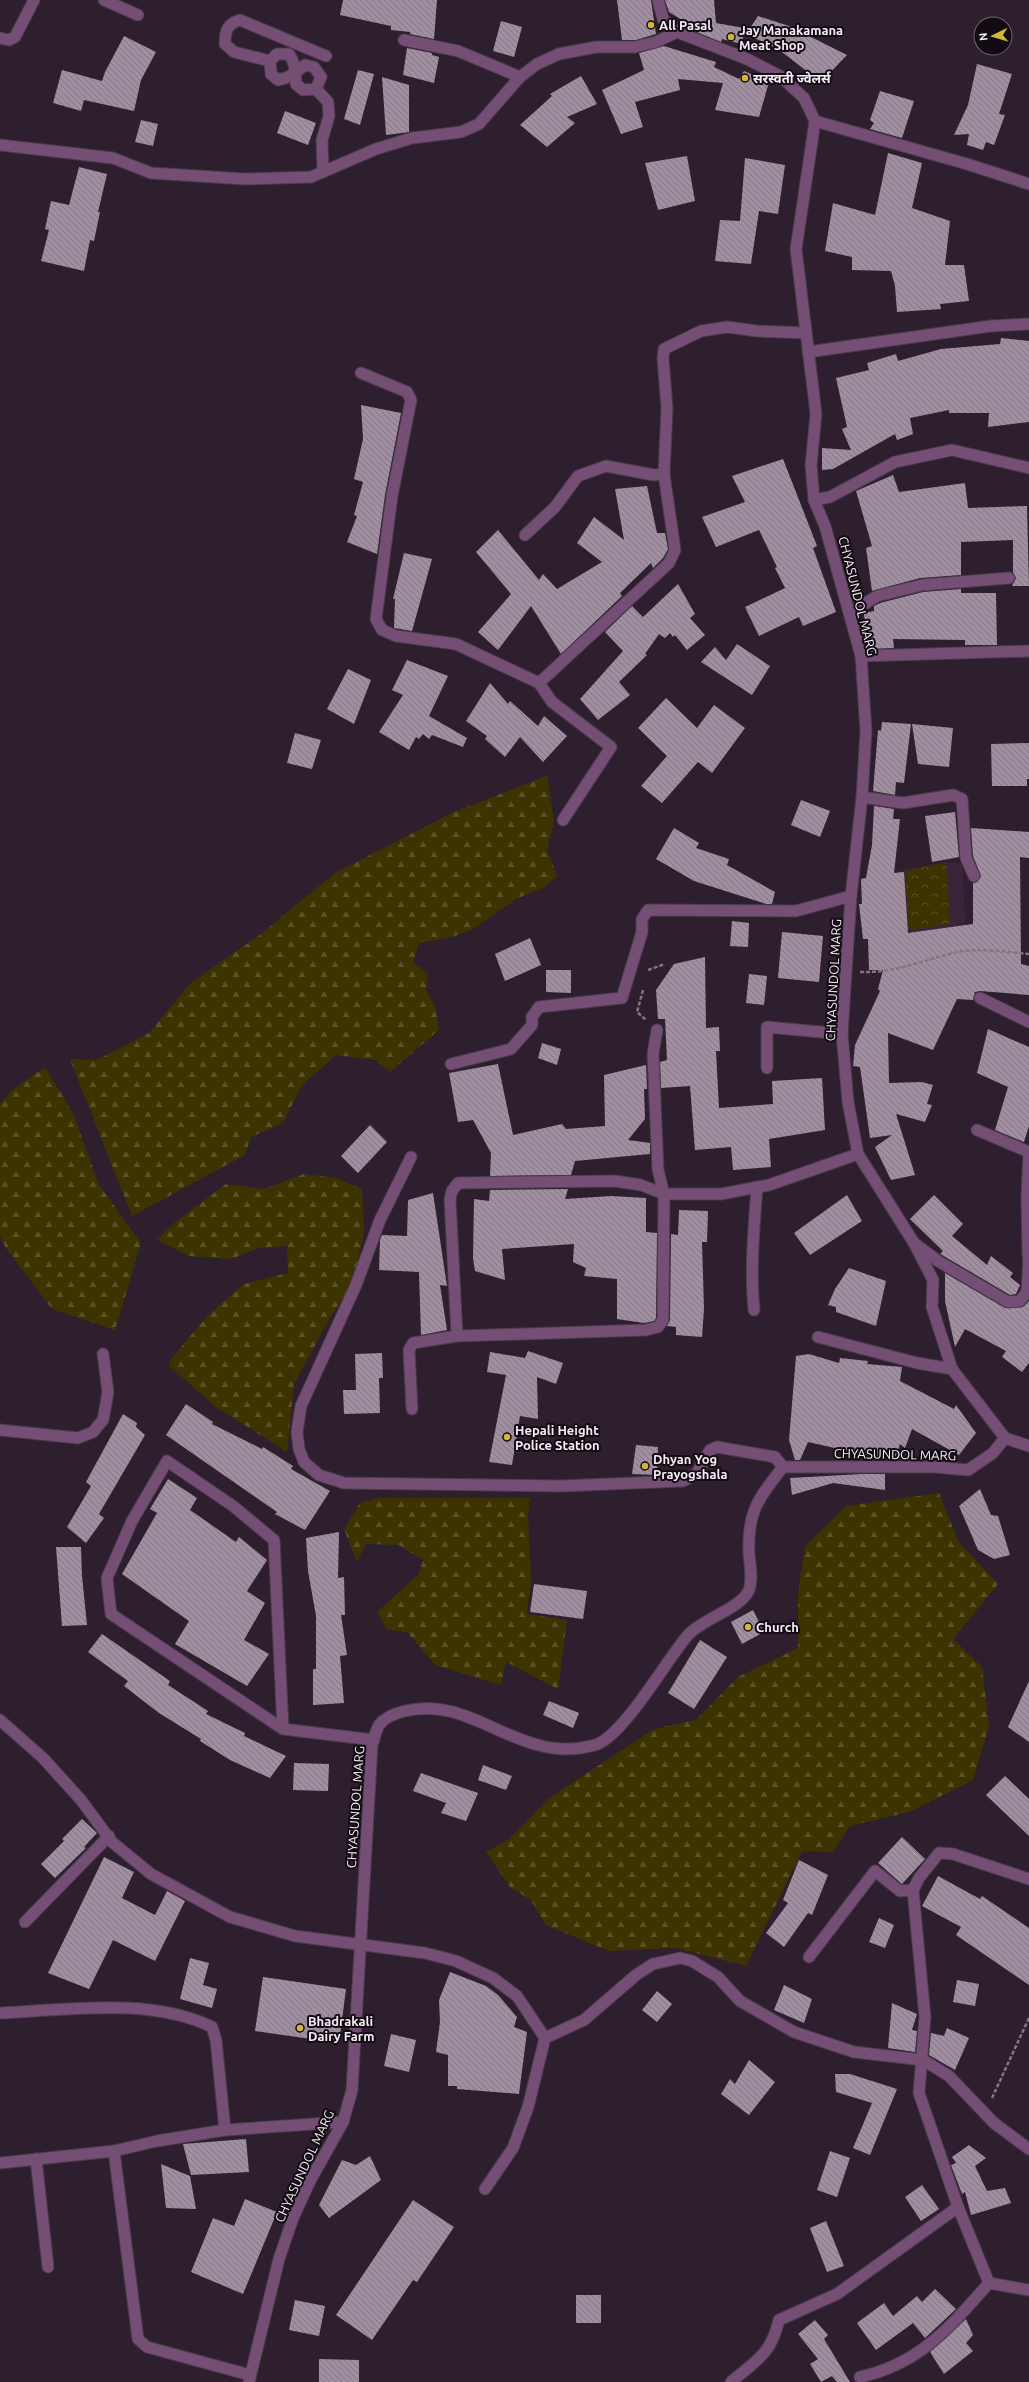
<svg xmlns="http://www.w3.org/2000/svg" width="1029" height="2382" font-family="Ubuntu,'Noto Sans Devanagari',sans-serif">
	<defs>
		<pattern id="forest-firs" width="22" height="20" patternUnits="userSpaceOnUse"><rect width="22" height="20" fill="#3d3300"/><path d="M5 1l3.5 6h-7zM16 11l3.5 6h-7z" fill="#5a5126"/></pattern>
		<pattern id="park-crowns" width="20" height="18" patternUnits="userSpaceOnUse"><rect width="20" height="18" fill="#3d3300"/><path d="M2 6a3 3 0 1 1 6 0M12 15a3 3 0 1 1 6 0" fill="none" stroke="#5a5126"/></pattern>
		<pattern id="building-back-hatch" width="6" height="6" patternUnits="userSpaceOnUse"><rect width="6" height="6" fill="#a28ea1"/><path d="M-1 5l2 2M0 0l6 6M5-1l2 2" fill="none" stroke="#837583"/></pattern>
	</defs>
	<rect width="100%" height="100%" fill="#2e1f2e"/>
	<polygon fill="#392439" points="946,862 962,864 967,948 910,965 887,900 862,901 861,879"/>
	<g fill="url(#forest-firs)">
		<polygon points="547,776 554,820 547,850 557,876 543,888 516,899 473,929 452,937 419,943 413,962 428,974 426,990 436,1009 439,1030 390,1072 376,1060 336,1055 302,1085 283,1123 251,1137 245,1155 132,1216 70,1059 97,1060 149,1033 192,982 261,934 335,873 454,812"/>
		<polygon points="45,1067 73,1113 99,1185 141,1243 115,1330 52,1309 6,1248 0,1236 0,1104 11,1091"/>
		<polygon points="304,1174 336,1178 362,1189 364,1234 352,1284 330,1318 294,1384 287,1452 216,1407 169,1366 169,1362 206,1317 244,1284 288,1273 287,1246 259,1248 230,1259 189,1256 157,1240 173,1224 226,1184 264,1189"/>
		<polygon points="939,1493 958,1541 998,1584 953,1639 982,1667 989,1726 973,1780 909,1812 850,1826 833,1852 802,1851 746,1966 676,1948 609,1951 546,1925 531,1900 510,1887 486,1852 509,1839 548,1799 654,1729 696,1720 738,1677 798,1648 798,1594 805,1546 846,1506"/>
		<polygon points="377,1498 530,1498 528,1514 531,1581 527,1614 567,1620 558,1689 506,1662 501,1685 435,1665 408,1633 387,1629 377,1612 419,1574 423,1560 399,1545 366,1544 357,1562 344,1529 360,1503"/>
	</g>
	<polygon fill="url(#park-crowns)" points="946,862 950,924 909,930 905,871"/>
	<g fill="url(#building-back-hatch)">
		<polygon points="343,0 437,0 434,39 410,34 410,32 391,30 391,26 340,15"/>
		<polygon points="617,0 651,0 656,34 636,40 622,40"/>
		<polygon points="665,0 714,0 716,23 744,28 742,44 722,39 721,42 689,29 690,25 669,12"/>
		<polygon points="758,16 789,26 847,55 821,82 778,49 746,34"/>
		<polygon points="501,21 522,27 514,57 493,51"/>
		<polygon points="124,36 156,52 141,80 134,111 84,100 81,111 53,103 62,70 102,81 105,72"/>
		<polygon points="664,46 716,62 714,67 739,79 744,71 769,82 759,117 715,110 723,83 678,79 680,90 635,102 643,127 621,134 602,90 644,70 639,53"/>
		<polygon points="407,48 432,53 432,55 439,57 434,83 403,75"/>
		<polygon points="977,64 1012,74 999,114 1005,115 994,145 986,142 983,150 967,145 969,134 954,135 968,105"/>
		<polygon points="358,70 374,74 360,125 344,119"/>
		<polygon points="581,76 597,104 567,117 575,123 547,147 520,125 552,96 550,94"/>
		<polygon points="382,77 409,85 409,132 386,135"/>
		<polygon points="880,91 914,101 902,138 870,129 874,123 870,120"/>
		<polygon points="285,111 316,123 308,145 277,133"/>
		<polygon points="141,120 158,124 153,146 135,142"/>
		<polygon points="888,153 922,163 912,208 950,221 945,265 964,265 969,301 940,304 941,309 897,312 895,286 891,271 852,270 852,257 825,251 833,203 875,215"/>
		<polygon points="687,156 695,201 658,210 645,163"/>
		<polygon points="745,158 785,165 778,214 759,211 751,264 715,261 720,220 740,221"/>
		<polygon points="79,167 107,174 98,212 100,212 94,241 90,240 84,271 41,261 49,230 45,229 51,201 69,205"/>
		<polygon points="1001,338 1029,341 1029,422 988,427 989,413 949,413 949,410 910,418 913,434 897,440 895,434 833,469 822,470 822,448 851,450 842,429 847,427 836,378 869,370 867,363 896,354 898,361 941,349 1000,344"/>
		<polygon points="361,405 401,413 385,495 377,554 347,542 357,516 354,515 363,482 354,479 363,439"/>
		<polygon points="783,459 817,546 813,548 836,612 803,626 799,617 759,636 745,607 785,588 775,568 777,567 759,530 716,547 702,517 745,502 732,476"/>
		<polygon points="893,475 899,492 965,483 968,508 1027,506 1029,586 1012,586 1016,578 1013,572 1013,540 961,542 961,575 920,578 872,591 866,548 872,546 856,491"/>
		<polygon points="647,486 657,533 665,533 668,549 663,558 653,568 651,563 620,593 622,596 561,654 531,606 498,650 478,632 511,594 476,552 498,530 539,580 543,574 557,589 602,562 577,543 594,517 624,540 615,489"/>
		<polygon points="404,553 432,559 412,631 394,628 395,599 393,599"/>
		<polygon points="678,584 695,614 690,618 705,635 687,650 675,635 673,637 670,633 665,638 659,634 645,654 647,655 619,682 630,695 598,720 580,699 623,651 605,632 632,606 643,617"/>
		<polygon points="961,589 961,593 996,593 997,645 965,645 965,640 893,639 894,648 867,649 864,613 874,611 874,606 880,603 923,592"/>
		<polygon points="737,644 770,666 752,695 701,662 715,647 726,660"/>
		<polygon points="407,660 448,676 429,716 467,738 463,747 432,735 429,739 423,734 419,739 416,737 409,750 379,732 403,695 392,690"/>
		<polygon points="348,669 371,680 354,724 327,709"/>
		<polygon points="490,683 508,704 510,701 538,726 544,716 567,736 543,762 520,737 505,757 485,739 487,736 466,721"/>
		<polygon points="666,698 697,728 714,705 745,728 712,773 698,762 662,803 641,786 667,756 638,728"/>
		<polygon points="882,722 911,724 904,783 896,782 895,795 873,791 878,730 881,731"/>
		<polygon points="912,724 953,728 949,767 918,764"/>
		<polygon points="295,733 321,740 312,769 287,763"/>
		<polygon points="1029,743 1029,779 1027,779 1027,786 992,786 991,744"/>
		<polygon points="801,800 830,811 820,837 791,825"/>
		<polygon points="874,806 894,809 893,819 900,819 894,873 904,872 908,933 973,924 973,883 977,882 981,876 973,856 971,828 1029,832 1029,858 1020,857 1021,964 1029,966 1029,995 980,991 975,992 973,1000 957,999 933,1050 888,1033 889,1083 922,1082 933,1085 927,1104 932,1105 925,1122 896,1114 915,1175 891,1180 875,1147 892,1135 870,1138 860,1067 853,1066 855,1045 880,991 878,989 883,970 869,970 868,939 863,939 859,904 862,904 861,879 866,878 872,845"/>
		<polygon points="955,812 959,857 932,862 925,816"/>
		<polygon points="674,828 699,843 696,848 729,859 727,865 775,892 772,904 766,904 694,881 656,859"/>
		<polygon points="732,921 749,923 748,947 730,946"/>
		<polygon points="782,932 823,936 819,982 778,978"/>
		<polygon points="530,938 541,965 505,981 495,954"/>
		<polygon points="705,957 706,1028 719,1027 720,1051 716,1051 719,1108 773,1104 772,1081 822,1078 825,1130 769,1139 771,1167 733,1170 731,1147 695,1150 690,1086 661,1088 660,1062 667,1060 665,1019 658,1019 656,990 674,964"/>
		<polygon points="546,970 571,970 571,993 546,992"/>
		<polygon points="749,974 767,976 764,1005 746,1003"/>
		<polygon points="988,1029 1029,1047 1029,1126 1024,1142 995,1130 1008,1087 977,1073"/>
		<polygon points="542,1043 561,1049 557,1065 538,1058"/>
		<polygon points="498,1064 513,1135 562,1124 566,1129 605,1126 604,1075 646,1065 647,1089 644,1089 645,1119 628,1140 650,1143 650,1154 575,1161 571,1175 490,1176 491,1153 473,1120 458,1122 449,1073"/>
		<polygon points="370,1125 387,1142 358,1173 341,1156"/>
		<polygon points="568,1189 565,1199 611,1196 646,1198 646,1232 657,1233 656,1318 654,1321 644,1323 617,1319 617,1279 584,1276 586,1268 573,1262 574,1244 502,1249 505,1280 475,1271 473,1258 474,1199 489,1201 490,1190"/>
		<polygon points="433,1193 447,1286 440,1285 447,1330 421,1335 419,1272 379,1270 380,1240 382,1235 407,1236 408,1200"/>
		<polygon points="847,1195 862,1221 810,1255 794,1233"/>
		<polygon points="934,1195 963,1224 952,1236 987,1265 991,1256 1013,1273 1010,1277 1020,1285 1016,1294 1010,1295 942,1255 940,1254 943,1251 910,1219"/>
		<polygon points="679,1210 708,1211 707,1242 702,1242 704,1309 702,1337 676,1335 676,1327 667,1326 670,1320 671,1234 678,1235"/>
		<polygon points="849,1268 886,1281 876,1326 836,1312 836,1307 828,1305 835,1289"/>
		<polygon points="945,1273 1005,1308 1023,1307 1029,1301 1029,1363 1022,1372 1002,1357 1006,1351 965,1329 955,1347 945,1301"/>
		<polygon points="528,1351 563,1363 556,1384 537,1377 538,1419 520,1416 512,1465 489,1462 506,1375 487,1372 490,1352 525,1358"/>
		<polygon points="382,1353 383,1378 379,1378 380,1413 344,1414 343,1390 356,1390 355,1354"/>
		<polygon points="809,1354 839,1363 840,1358 868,1361 867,1364 902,1367 900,1381 954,1409 956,1405 976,1433 959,1455 912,1429 905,1448 900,1444 896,1457 884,1455 884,1459 808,1442 800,1460 795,1460 789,1440 796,1356"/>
		<polygon points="186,1404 213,1422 212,1424 262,1449 263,1447 293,1466 291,1469 330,1491 305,1530 275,1514 277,1512 166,1435"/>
		<polygon points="123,1414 137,1423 136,1427 145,1435 99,1514 104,1518 86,1543 67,1527 91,1486 86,1482"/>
		<polygon points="636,1445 658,1447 657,1475 632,1474"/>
		<polygon points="862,1474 885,1474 885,1490 833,1483 792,1495 790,1478"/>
		<polygon points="168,1479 197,1498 190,1510 236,1542 239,1537 267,1560 247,1591 265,1603 244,1640 269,1654 247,1686 175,1644 189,1621 122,1574 157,1513 150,1509"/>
		<polygon points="980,1489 991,1515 998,1516 1010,1555 994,1559 978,1550 959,1506"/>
		<polygon points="339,1532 338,1578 344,1577 345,1615 341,1615 347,1655 340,1656 344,1703 313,1705 313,1669 316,1669 316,1616 308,1571 306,1538"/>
		<polygon points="56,1547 81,1547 82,1576 87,1625 62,1626"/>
		<polygon points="534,1584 587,1591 583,1619 530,1612"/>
		<polygon points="753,1610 764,1632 742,1644 731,1622"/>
		<polygon points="102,1634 170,1681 168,1685 208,1711 206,1714 245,1733 244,1736 286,1756 270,1778 230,1760 200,1741 201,1739 159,1713 124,1686 128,1681 88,1652"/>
		<polygon points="700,1640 727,1657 694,1709 668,1693"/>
		<polygon points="1029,1681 1029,1742 1008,1727"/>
		<polygon points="549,1701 579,1713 573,1728 543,1715"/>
		<polygon points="294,1763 329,1764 328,1791 293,1790"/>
		<polygon points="483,1765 512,1776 506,1790 478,1780"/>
		<polygon points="421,1773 478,1793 466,1821 441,1813 446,1803 413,1791"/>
		<polygon points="1005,1776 1029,1799 1029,1836 986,1795"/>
		<polygon points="82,1819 97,1833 84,1847 86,1848 55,1878 41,1864 64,1841 62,1839"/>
		<polygon points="902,1837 925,1859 902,1884 878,1863"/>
		<polygon points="104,1857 134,1872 122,1898 155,1915 167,1891 185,1901 155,1961 113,1940 89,1989 48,1973"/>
		<polygon points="799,1860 828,1875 812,1915 808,1913 784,1947 766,1933 788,1903 783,1900"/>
		<polygon points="938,1876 980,1899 982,1896 1029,1928 1029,1985 956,1935 961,1927 922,1906"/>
		<polygon points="879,1918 894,1925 885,1948 869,1942"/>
		<polygon points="190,1958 209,1963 203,1985 217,1989 212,2008 180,1999"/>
		<polygon points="450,1972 486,1986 498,1995 517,2017 514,2027 527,2032 519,2094 457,2089 457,2086 448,2086 448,2055 436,2052 440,2022 439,2000"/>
		<polygon points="263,1977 346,1989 339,2043 255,2031"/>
		<polygon points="957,1980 979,1984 975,2006 953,2002"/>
		<polygon points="784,1985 812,1999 804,2023 774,2010"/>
		<polygon points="657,1991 672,2004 657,2022 642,2010"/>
		<polygon points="892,2003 917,2014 912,2030 917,2031 915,2052 888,2048"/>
		<polygon points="947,2028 969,2038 955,2070 929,2055 931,2033 944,2036"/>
		<polygon points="391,2034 416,2040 409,2072 384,2066"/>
		<polygon points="749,2060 775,2082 749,2115 721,2094 730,2079 735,2084"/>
		<polygon points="835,2074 850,2074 897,2089 870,2155 853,2148 872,2103 836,2092"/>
		<polygon points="246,2139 249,2172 191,2175 183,2144"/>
		<polygon points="969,2145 986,2158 975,2166 987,2191 1005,2188 1011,2203 971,2215 965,2192 962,2194 951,2165 956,2163 952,2157"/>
		<polygon points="830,2151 850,2158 837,2197 817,2190"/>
		<polygon points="370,2156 381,2180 329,2218 319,2205 342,2160 356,2165"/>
		<polygon points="161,2164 190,2176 196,2209 166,2208"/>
		<polygon points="922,2185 939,2209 921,2221 905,2197"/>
		<polygon points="245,2199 277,2212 243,2294 191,2272 213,2218 234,2226"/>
		<polygon points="413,2200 454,2227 417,2282 413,2280 372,2340 336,2315"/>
		<polygon points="826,2221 844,2266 827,2272 810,2228"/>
		<polygon points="935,2289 956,2309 925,2338 913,2323 876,2350 857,2323 884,2303 893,2316 917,2296 922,2302"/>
		<rect x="576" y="2295" width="25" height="28"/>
		<polygon points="295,2300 325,2306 319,2336 289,2330"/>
		<polygon points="966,2319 973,2335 966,2343 973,2351 944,2374 930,2352"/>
		<polygon points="815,2320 828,2335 824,2339 850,2382 837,2382 832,2376 821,2382 810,2364 818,2359 798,2334"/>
		<polygon points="319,2359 359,2360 359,2382 319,2382"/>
	</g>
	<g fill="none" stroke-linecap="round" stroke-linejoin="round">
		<defs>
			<g id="service">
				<polyline points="404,40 458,51 520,77"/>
				<path d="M270,61L271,74L278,80C290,78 296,72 305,65L314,67L321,77L316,89L303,90L296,84C295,72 296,64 289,54H277L270,61L234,52L225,44C225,31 227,24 240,20L326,56"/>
				<polyline points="316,89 328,102 329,116 322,140 323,172"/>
				<polyline points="539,683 552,702 611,747 563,820"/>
				<polyline points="451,1064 511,1049 532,1025 532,1017"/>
			</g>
			<g id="minor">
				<polyline points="104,0 138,15"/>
				<polyline points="0,38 9,40 15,37 34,0"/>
				<polyline points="815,121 967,164 1029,184"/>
				<polyline points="0,145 113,158 151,173 245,179 311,177 376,149 412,138 461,132 479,124 520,77 537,64 559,54 596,47 635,47 656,42 677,32"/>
				<polyline points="808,352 991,326 1029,324"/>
				<polyline points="361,373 407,392 411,400 392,496 376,619 382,630 396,636 456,644 539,683 669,563 675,550 664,474 667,408 663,359 664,349 701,331 727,327 757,331 806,333"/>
				<polyline points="814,500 830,497 895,462 952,450 1029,468"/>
				<polyline points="525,535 555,507 578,476 606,466 654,475 664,474"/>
				<polyline points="850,613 877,596 922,585 1009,578"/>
				<polyline points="861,656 1029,651"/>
				<polyline points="862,797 903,803 953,795 962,799 966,858 974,876"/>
				<polyline points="980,998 1029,1022"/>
				<polyline points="532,1017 539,1007 622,998 642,932 642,919 648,910 796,911 851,896"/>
				<polyline points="657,1030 653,1054 658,1170 664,1194 721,1194 769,1185 858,1154"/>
				<polyline points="767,1068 767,1027 842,1034"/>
				<polyline points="977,1130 1029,1152 1027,1197 1028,1255"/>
				<polyline points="411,1157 380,1220 356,1285 301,1406 297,1432 299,1449 304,1462 319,1475 344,1483 561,1486 683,1481 697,1473 710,1450 717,1447 775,1457 783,1467"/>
				<polyline points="914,1243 938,1261 1008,1302 1020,1301 1027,1292 1029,1254"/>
				<path d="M754,1310C750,1269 754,1228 757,1187"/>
				<polyline points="818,1337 917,1363 952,1369"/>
				<polyline points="412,1409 409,1350 413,1343 457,1336 646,1330 658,1327 663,1320 664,1194 641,1185 615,1181 458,1183 452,1191 450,1199 457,1336"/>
				<polyline points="0,1430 78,1438 93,1432 103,1420 108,1392 103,1354"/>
				<polyline points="1005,1438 1029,1446"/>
				<polyline points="0,1720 43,1758 81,1800 112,1842 151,1874 230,1917 295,1936 425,1953 456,1961 493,1978 517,1996 545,2038 584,2020 636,1975 653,1964 680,1958 692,1961 718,1977 740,2001 794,2032 854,2052 923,2060 949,2076 994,2123 1029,2149"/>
				<polyline points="283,1729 274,1540 233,1506 167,1461 132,1521 107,1578 111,1614 283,1729 374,1740"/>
				<polyline points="25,1922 109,1836"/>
				<polyline points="809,1957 875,1871 900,1891 913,1890"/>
				<path d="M0,2013C67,2010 150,1997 212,2027L216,2040L225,2130"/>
				<polyline points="114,2151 138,2339 147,2347 250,2375"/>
				<polyline points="36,2159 48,2267"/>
				<polyline points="0,2163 114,2151 157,2141 225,2130 343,2122"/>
				<polyline points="485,2189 513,2148 528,2107 545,2038"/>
				<polyline points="958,2207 989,2283 1029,2290"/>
				<path d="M860,2377C920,2364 951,2326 989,2283"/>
				<path d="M731,2382C757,2360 771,2354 779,2320L837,2294L958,2207L919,2093L925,2017L913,1890L919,1878L939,1853L953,1854L1029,1879"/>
			</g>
			<path id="tertiary" d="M249,2382L279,2259L293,2218L311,2179L343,2122L352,2090L372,1745C374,1739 376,1730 379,1725C385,1717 396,1713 405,1711C457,1699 491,1733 538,1745C556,1750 577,1750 595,1745C623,1737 667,1659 688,1635C702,1619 742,1608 749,1590C753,1579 750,1565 749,1554C747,1512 758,1499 783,1467H935L968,1470L993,1453L1005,1438L952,1369L932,1307L933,1280L914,1243L858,1154L848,1102L842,1034L851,896L862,797L866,731L861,656L825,526L814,500L811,465L816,414L796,249L815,121L804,98L780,76L747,59L677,32L663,19L658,0"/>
		</defs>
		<use href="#service" stroke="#4a3c4a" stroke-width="13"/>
		<use href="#minor" stroke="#4a3c4a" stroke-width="13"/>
		<use href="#tertiary" stroke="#4a3c4a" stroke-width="13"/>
		<g stroke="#837683" stroke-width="2.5" stroke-dasharray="4 2" stroke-linecap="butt">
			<polyline points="648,970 665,964"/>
			<path d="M860,972C896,973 920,961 953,953C975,947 1007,952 1029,954"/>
			<polyline points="643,990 637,1012 646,1020"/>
			<polyline points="992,2098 1029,2018"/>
		</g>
		<use href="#service" stroke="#754e75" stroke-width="11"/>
		<use href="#minor" stroke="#754e75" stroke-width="11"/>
		<use href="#tertiary" stroke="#754e75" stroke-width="11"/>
	</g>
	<g fill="#d2b736" stroke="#120b12" stroke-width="1.5">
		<circle cx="651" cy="25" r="4"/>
		<circle cx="731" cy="37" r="4"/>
		<circle cx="745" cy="78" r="4"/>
		<circle cx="507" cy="1437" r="4"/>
		<circle cx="645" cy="1466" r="4"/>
		<circle cx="748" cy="1627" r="4"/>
		<circle cx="300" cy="2028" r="4"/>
	</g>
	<g text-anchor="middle" stroke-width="4" stroke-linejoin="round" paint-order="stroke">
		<g font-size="13" font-weight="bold" fill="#f6ecf6" stroke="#120b12" text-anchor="start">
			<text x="659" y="30">All Pasal</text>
			<text x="739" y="35">Jay Manakamana<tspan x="739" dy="15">Meat Shop</tspan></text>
			<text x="753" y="83">सरस्वती ज्वेलर्स</text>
			<text x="515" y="1435">Hepali Height<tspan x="515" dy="15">Police Station</tspan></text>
			<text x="653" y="1464">Dhyan Yog<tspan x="653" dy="15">Prayogshala</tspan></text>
			<text x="756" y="1632">Church</text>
			<text x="308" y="2026">Bhadrakali<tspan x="308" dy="15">Dairy Farm</tspan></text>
		</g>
		<g font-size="13" fill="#f6ecf6" stroke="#120b12">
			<text transform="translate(858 596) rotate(76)" y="5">CHYASUNDOL MARG</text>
			<text transform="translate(833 980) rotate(-87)" y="5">CHYASUNDOL MARG</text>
			<text transform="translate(895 1454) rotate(1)" y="5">CHYASUNDOL MARG</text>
			<text transform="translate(355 1807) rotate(-86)" y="5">CHYASUNDOL MARG</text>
			<text transform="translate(304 2166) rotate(-65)" y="5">CHYASUNDOL MARG</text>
		</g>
	</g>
	<g transform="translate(993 36) rotate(265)"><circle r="19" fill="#120b12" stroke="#6d656d"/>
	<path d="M0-3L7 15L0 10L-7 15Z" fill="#d2b736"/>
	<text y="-6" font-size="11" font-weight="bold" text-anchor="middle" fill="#f6ecf6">N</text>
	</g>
</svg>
